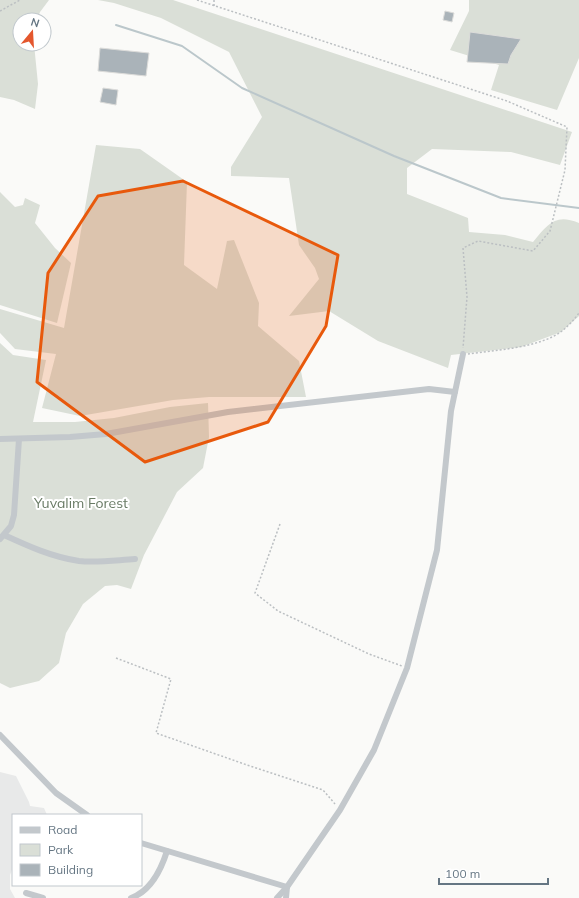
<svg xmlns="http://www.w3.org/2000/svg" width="579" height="898" font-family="Mulish,sans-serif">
	<rect width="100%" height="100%" fill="#fafaf8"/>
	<polygon fill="#e8e9e9" points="0,772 16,776 29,802 30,806 44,808 47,815 13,815 13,867 10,875 10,889 15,898 0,898"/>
	<g fill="#dadfd7">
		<polygon points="0,0 49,0 40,12 37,20 20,20 20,44 34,44 38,84 35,109 14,100 0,97"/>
		<path d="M98,0H173L572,132L560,165L511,152L432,149L407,168V194L468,218L469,232L505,235L533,242C548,224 555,213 579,223V316L561,332L521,347L451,355L448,368L378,341L329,311L289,316L319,279L315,268L299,245L289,178L231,176V167L262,117L229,52L161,18L114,3Z"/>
		<polygon points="469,0 579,0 579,58 557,110 491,90 499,65 450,50 469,11"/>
		<polygon points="96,145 140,149 187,182 184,265 217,289 227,241 234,240 259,303 258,326 299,361 306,397 209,397 173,400 80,416 42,408 56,354 15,349 0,333 0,309 64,328"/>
		<polygon points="0,192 15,207 23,205 25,198 40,205 35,223 55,248 71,263 57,323 0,305"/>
		<polygon points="0,343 13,355 46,360 33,422 75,422 114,418 170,407 208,403 209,437 203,468 177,492 144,555 131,589 117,585 105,586 83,604 66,633 59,663 39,681 10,688 0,683"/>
	</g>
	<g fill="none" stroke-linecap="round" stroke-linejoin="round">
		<polyline stroke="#bbc7cb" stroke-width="2" points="116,25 182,46 242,88 394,156 501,198 579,208"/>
	</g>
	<g fill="#aab3b9" stroke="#dcdcda">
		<polygon points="445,11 454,13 452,22 443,20"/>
		<polygon points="470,32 521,39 511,55 508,64 467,62"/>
		<polygon points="100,48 149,53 146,76 98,71"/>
		<polygon points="103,88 118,90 116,105 100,102"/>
	</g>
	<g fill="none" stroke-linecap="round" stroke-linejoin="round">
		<g stroke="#bbbfc2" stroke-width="1.5" stroke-dasharray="2 2" stroke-linecap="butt">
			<polyline points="197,0 507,101 567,127 565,170 550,231 533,251 478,241 463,248 467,297 463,348"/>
			<polyline points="214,0 214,6"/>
			<polyline points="0,11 20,0"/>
			<path d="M468,354C496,350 539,348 562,331C568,326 574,320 579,313"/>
			<polyline points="280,524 255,593 278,611 369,654 402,666"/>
			<polyline points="116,658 171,679 156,733 247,765 323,790 335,804"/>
		</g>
		<g stroke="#c3c8cc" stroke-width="6">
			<polyline points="0,439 70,437 106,434 228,412 429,389 455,392"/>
			<path d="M4,535C28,546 52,557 79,561C98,563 117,560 135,559"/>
			<polyline points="0,539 11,526 14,515 19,439"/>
			<polyline points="0,735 56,793 87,815"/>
			<polyline points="141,843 287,887"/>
			<polyline points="26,893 43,898"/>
			<path d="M131,898C151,891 161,870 167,851"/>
			<polyline points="277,898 287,887 340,810 374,750 407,668 437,550 451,411 463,354"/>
			<polyline points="286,898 287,887"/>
		</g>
	</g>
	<path fill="#e8590c" fill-opacity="0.2" stroke="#e8590c" stroke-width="3" stroke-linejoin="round" d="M183,181L338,255L326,326L268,422L145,462L37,382L48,273L98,196Z"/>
	<g text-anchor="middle" stroke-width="4" stroke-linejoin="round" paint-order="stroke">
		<g font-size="14" fill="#687a64" stroke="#fff">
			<text x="81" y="508">Yuvalim Forest</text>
		</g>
	</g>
	<rect x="12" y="814" width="130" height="72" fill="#ffffff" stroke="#c1c8cd"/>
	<rect x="20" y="827" width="20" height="6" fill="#c3c8cc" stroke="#c1c8cd"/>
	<text x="48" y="834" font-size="12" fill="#657683">Road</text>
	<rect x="20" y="844" width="20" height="12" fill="#dadfd7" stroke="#c1c8cd"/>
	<text x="48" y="854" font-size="12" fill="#657683">Park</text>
	<rect x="20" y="864" width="20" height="12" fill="#aab3b9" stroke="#c1c8cd"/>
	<text x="48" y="874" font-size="12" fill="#657683">Building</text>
	<g transform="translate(32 32) rotate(18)"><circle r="19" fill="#ffffff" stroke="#c1c8cd"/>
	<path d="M0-3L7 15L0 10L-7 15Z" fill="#e4572e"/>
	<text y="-6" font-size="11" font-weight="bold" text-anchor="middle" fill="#657683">N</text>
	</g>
	<path d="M439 878v6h109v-6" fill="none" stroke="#657683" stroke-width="2"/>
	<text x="445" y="878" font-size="12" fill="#657683" stroke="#ffffff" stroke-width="3" paint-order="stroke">100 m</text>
</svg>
